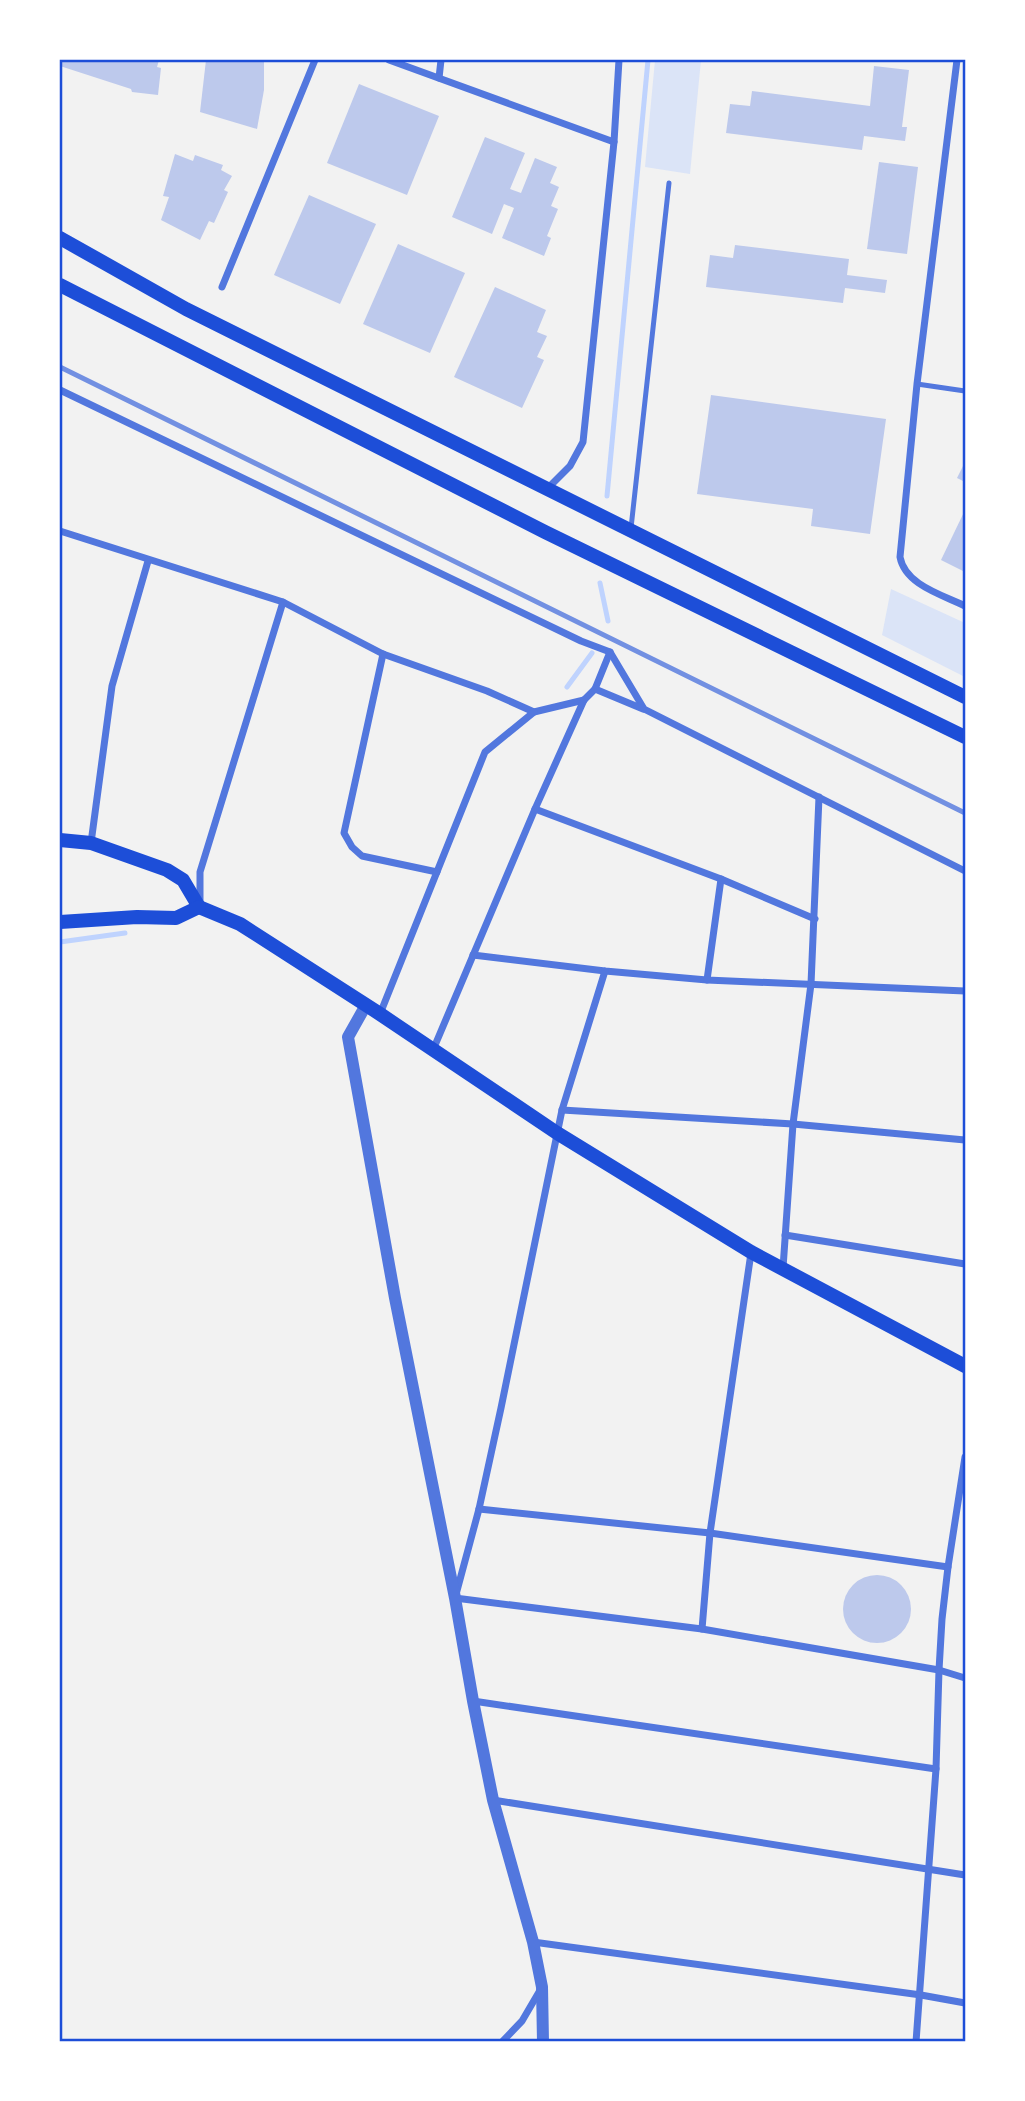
<svg xmlns="http://www.w3.org/2000/svg" width="1025" height="2101" font-family="'Zilla Slab',serif">
	<rect width="100%" height="100%" fill="#f2f2f2"/>
	<g fill="#dbe4f7">
		<polygon points="655,60 701,60 690,174 645,167"/>
		<polygon points="891,589 965,623 965,677 882,635"/>
	</g>
	<g fill="none" stroke-linecap="round" stroke-linejoin="round">
		<g stroke="#bfd3fe" stroke-width="5">
			<polyline points="607,496 648,60"/>
			<polyline points="600,583 608,621"/>
			<polyline points="567,687 592,653"/>
			<polyline points="60,942 125,933"/>
		</g>
	</g>
	<g fill="#bdc9ec">
		<polygon points="60,60 159,60 157,67 161,68 158,95 132,92 131,89 60,66"/>
		<polygon points="206,60 264,60 264,90 257,129 200,112"/>
		<polygon points="874,66 909,70 902,127 907,127 905,141 864,136 862,150 726,133 730,104 750,106 752,91 870,106"/>
		<polygon points="359,84 439,116 407,195 327,163"/>
		<polygon points="485,137 525,153 510,189 521,193 535,158 557,167 550,183 559,187 551,206 558,209 547,236 551,238 544,256 502,238 514,208 504,204 492,234 452,217"/>
		<polygon points="175,154 193,161 195,155 223,165 221,170 232,176 224,190 228,192 214,223 209,221 200,240 161,220 169,197 163,196"/>
		<polygon points="879,162 918,167 907,254 867,249"/>
		<polygon points="309,195 376,224 340,304 274,275"/>
		<polygon points="398,244 465,273 430,353 363,324"/>
		<polygon points="735,245 849,259 847,275 887,280 885,293 845,288 843,303 706,287 710,255 733,258"/>
		<polygon points="495,287 546,310 537,332 547,336 537,357 544,360 522,408 454,377"/>
		<polygon points="711,395 886,419 870,534 811,526 813,509 697,494"/>
		<polygon points="965,462 965,482 957,478"/>
		<polygon points="965,510 965,572 941,560"/>
		<circle cx="877" cy="1609" r="34"/>
	</g>
	<g fill="none" stroke-linecap="round" stroke-linejoin="round">
		<g stroke="#5277de" stroke-width="5">
			<polyline points="917,384 965,391"/>
			<polyline points="631,528 669,183"/>
		</g>
		<g stroke="#5277de" stroke-width="7">
			<polyline points="389,60 614,142"/>
			<path d="M957,60L917,384L900,557C905,585 943,595 965,606"/>
			<polyline points="439,78 441,60"/>
			<polyline points="222,287 315,60"/>
			<polyline points="60,390 581,641 610,652 644,709 965,871"/>
			<polyline points="547,489 570,466 583,442 614,142 619,60"/>
			<polyline points="60,531 283,602 383,654 487,691 534,712 584,700"/>
			<polyline points="383,654 344,833 352,847 362,856 437,872"/>
			<polyline points="595,689 610,652"/>
			<polyline points="535,809 721,879 815,919"/>
			<polyline points="91,843 112,686 148,561"/>
			<polyline points="200,901 200,872 283,602"/>
			<polyline points="473,955 605,971 707,980 965,991"/>
			<polyline points="605,971 562,1110 501,1408 479,1509 455,1598 702,1629 939,1670 965,1678"/>
			<polyline points="707,980 721,879"/>
			<polyline points="380,1014 485,752 534,712"/>
			<polyline points="433,1050 535,809 584,700 595,689 643,709"/>
			<polyline points="562,1110 793,1124 965,1140"/>
			<polyline points="785,1235 965,1264"/>
			<polyline points="783,1268 793,1124 811,984 819,797"/>
			<polyline points="479,1509 710,1533 948,1567"/>
			<polyline points="702,1629 710,1533 751,1253"/>
			<polyline points="473,1701 936,1769"/>
			<polyline points="493,1800 965,1875"/>
			<polyline points="533,1942 921,1995 965,2003"/>
			<polyline points="502,2042 522,2021 539,1992"/>
			<polyline points="916,2042 936,1769 939,1670 942,1619 948,1567 965,1457"/>
		</g>
		<polyline stroke="#5277de" stroke-width="12" points="366,1005 348,1037 395,1298 455,1598 473,1701 493,1800 533,1942 542,1987 543,2042"/>
		<g stroke="#1d4ed8" stroke-width="14">
			<polyline points="60,238 186,309 965,697"/>
			<polyline points="60,285 545,532 965,737"/>
			<polyline points="60,840 91,843 167,870 183,880 199,907"/>
			<polyline points="199,907 240,924 380,1014 557,1133 751,1252 965,1366"/>
			<polyline points="60,922 137,917 176,918 199,907"/>
		</g>
		<polyline stroke="#7290e2" stroke-width="5" points="60,367 965,813"/>
	</g>
	<rect width="1025" height="2101" fill="none" stroke="#ffffff" stroke-width="122"/>
	<rect x="61" y="61" width="903" height="1979" fill="none" stroke="#1d4ed8" stroke-width="2.5"/>
</svg>
